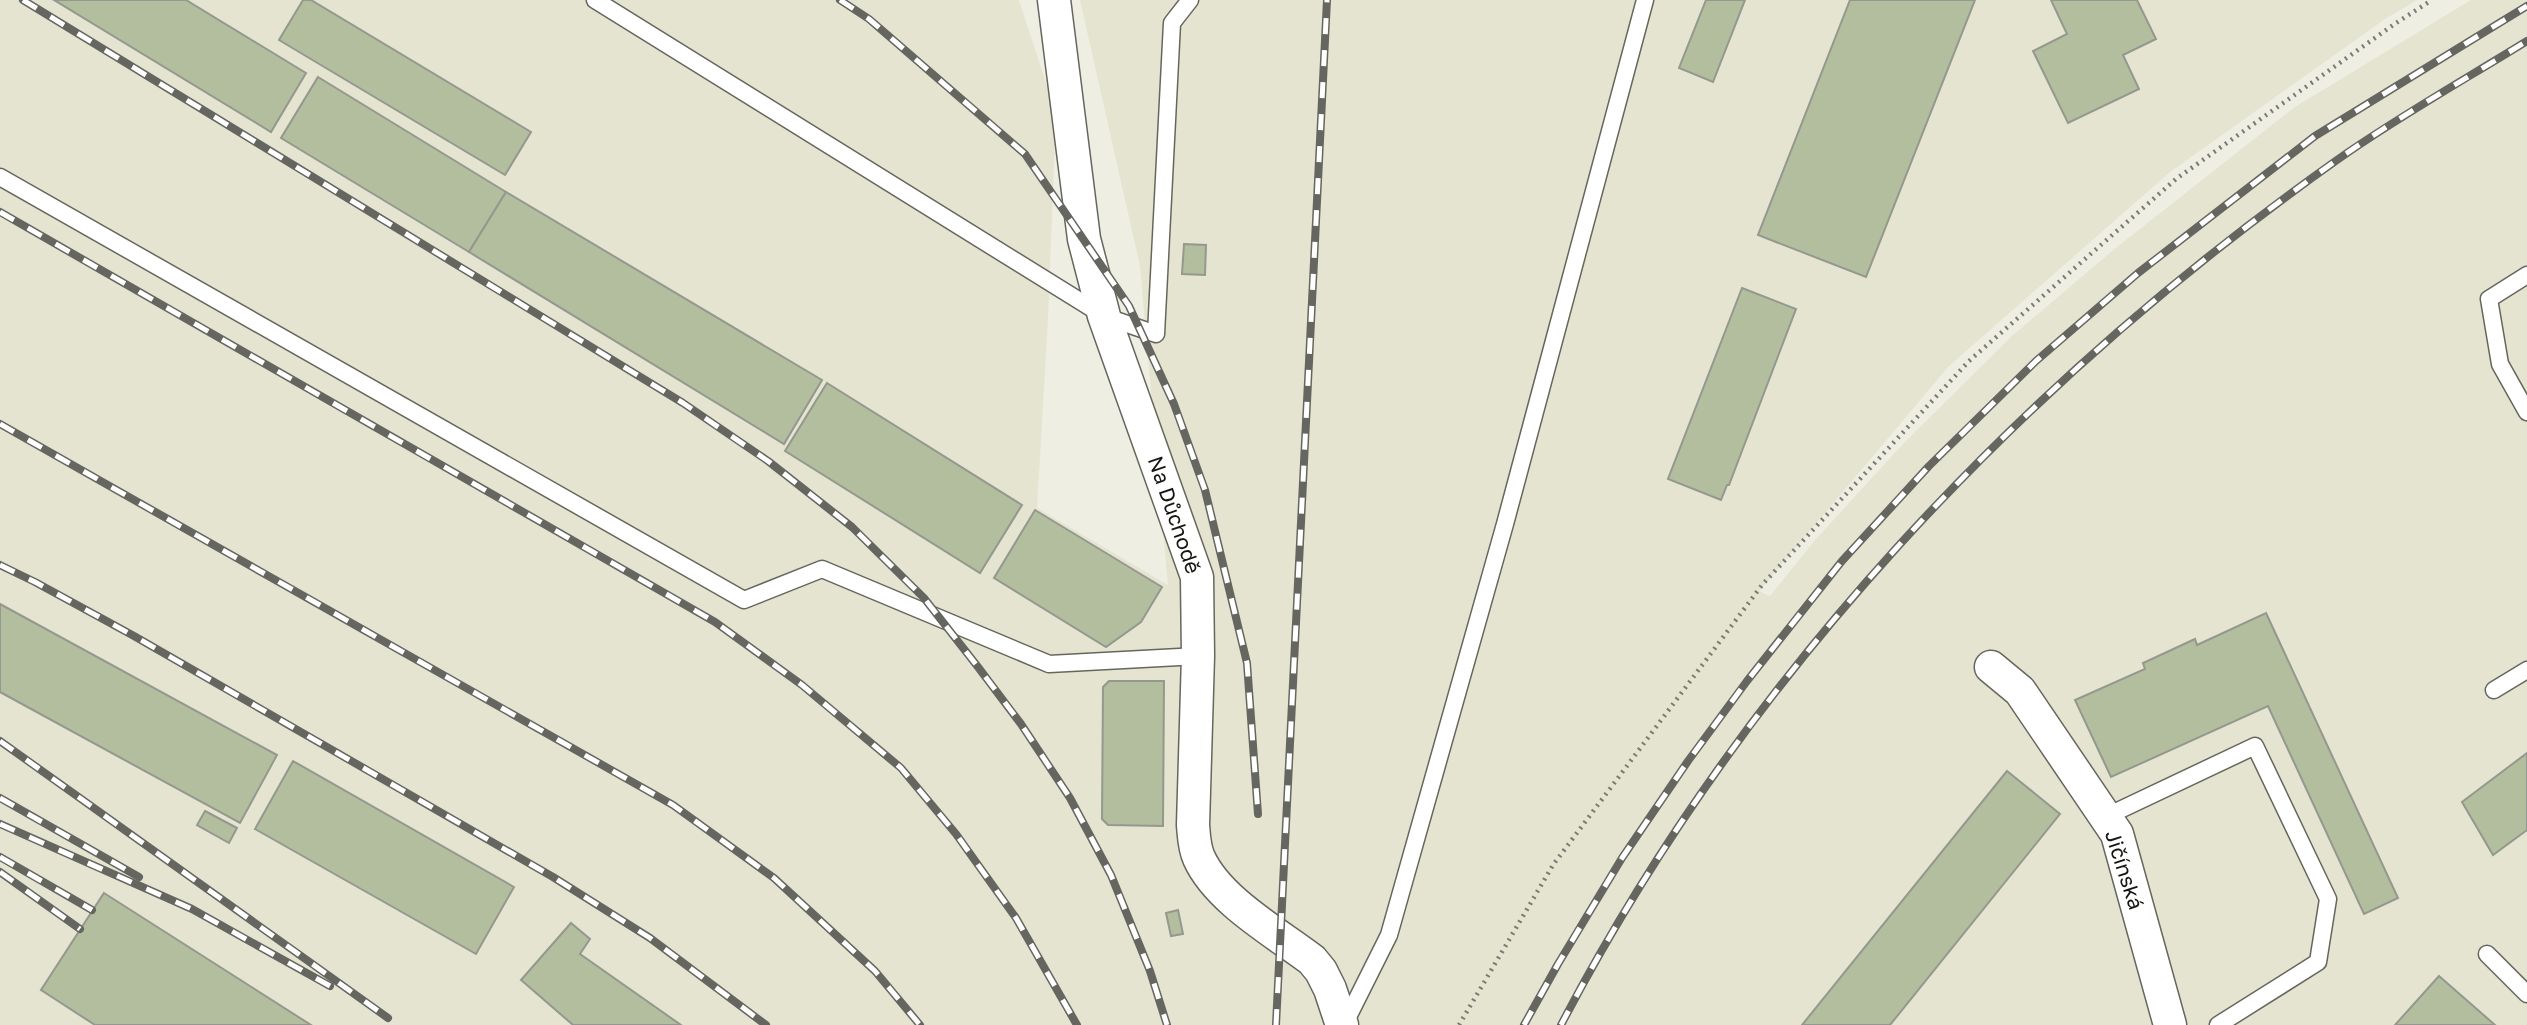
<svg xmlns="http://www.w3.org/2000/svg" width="2527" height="1025" font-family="'Golos Text',sans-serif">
	<rect width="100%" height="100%" fill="#eeeee3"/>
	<polygon fill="#e4e4d1" points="0,0 1019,0 1056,114 1048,318 1037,508 1168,585 1140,266 1080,0 2417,0 2385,19 2170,172 1949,366 1759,591 1770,596 1816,539 1904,443 2012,336 2117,247 2295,107 2471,0 2527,0 2527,1025 0,1025"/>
	<g fill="#b2be9d" stroke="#94988e" stroke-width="2">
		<polygon points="54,0 186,0 306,73 271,132"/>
		<polygon points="303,0 311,0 531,132 505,175 279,40"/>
		<polygon points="1706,0 1745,0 1713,82 1679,68"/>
		<polygon points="1850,0 1975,0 1866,277 1758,235"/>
		<polygon points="2051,0 2137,0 2156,39 2123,55 2139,89 2068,123 2033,51 2067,34"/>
		<polygon points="318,77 506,192 469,252 281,138"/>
		<polygon points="506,192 822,380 784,444 469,252"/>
		<polygon points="1184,244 1206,245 1205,275 1182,274"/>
		<polygon points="1742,288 1796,309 1729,485 1727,485 1721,500 1668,479"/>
		<polygon points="827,383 1022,505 980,573 785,451"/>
		<polygon points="1035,510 1162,587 1141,622 1106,647 994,578"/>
		<polygon points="0,604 277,755 240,823 0,692"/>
		<polygon points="2266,613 2398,898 2364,914 2268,706 2111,777 2075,700 2145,669 2143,663 2195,639 2197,645"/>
		<polygon points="1109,681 1164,681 1163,826 1108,825 1102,819 1103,687"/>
		<polygon points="2527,753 2527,830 2493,855 2462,802"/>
		<polygon points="293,761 514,887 476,954 255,829"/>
		<polygon points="2007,771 2060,814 1890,1025 1802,1025"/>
		<polygon points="205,811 237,828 229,843 197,825"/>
		<polygon points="104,893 311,1025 95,1025 41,990"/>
		<polygon points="1178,910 1183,934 1171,936 1166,913"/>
		<polygon points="571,923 590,939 580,954 681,1025 573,1025 521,980"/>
		<polygon points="2439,976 2495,1025 2395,1025"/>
	</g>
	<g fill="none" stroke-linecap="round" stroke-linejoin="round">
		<defs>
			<g id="service">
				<polyline points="595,0 1104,316 1156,334 1172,23 1190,0"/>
				<polyline points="0,177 744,600 822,569 1049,664 1198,656"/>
				<polyline points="2527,275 2489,299 2500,364 2527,412"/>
				<polyline points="2494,690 2527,670"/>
				<polyline points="2105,817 2255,746 2328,899 2318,962 2218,1025"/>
				<polyline points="2487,954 2527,994"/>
				<polyline points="1344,1025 1389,935 1505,524 1645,0"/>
			</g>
			<g id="minor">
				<path d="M1054,0L1084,239L1104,316L1197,577L1198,656L1193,825C1194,836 1194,847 1199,858C1218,900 1275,932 1312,960L1321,971L1330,989L1342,1025"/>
				<polyline points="1991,667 2020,691 2117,834 2170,1025"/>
			</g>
		</defs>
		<use href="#service" stroke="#67665d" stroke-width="19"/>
		<use href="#minor" stroke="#67665d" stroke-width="35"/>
		<polyline stroke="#7b7b74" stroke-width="4.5" stroke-dasharray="2 5" stroke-linecap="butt" points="1459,1025 1553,865 1762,585 1969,361 2176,179 2396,23 2432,0"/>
		<use href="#service" stroke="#fff" stroke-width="16"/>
		<use href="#minor" stroke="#fff" stroke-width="32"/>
		<defs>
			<g id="rail">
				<polyline points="23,0 683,403 768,461 852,527 924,598 978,667 1021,724 1070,798 1111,875 1150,971 1167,1025"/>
				<polyline points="840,0 869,19 1025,154 1129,306 1174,404 1205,490 1247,663 1258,814"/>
				<polyline points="0,212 715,622 802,685 901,768 956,834 1016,918 1077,1025"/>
				<polyline points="0,424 673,805 774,878 875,971 920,1025"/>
				<polyline points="0,565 35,582 134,636 553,877 650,938 766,1025"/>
				<polyline points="0,741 388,1018"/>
				<polyline points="0,798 139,877"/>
				<polyline points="0,824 192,909 330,986"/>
				<polyline points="0,857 92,910"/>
				<polyline points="0,872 80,929"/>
				<polyline points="1276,1025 1327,0"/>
				<polyline points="1524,1025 1558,964 1622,858 1688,761 1747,681 1842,561 1929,466 2036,361 2138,273 2315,136 2527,6"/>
				<path d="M1561,1025C1742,678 2019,385 2337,160C2398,117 2464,80 2527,41"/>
			</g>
		</defs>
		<use href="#rail" stroke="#666660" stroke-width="8"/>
		<use href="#rail" stroke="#fff" stroke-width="5" stroke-dasharray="16" stroke-linecap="butt"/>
	</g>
	<g text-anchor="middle" stroke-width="5" stroke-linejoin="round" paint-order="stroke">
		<g font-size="21" fill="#161612" stroke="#fff">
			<text transform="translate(1174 515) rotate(71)" y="7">Na Důchodě</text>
			<text transform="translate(2124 870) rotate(72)" y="7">Jičínská</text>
		</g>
	</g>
</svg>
